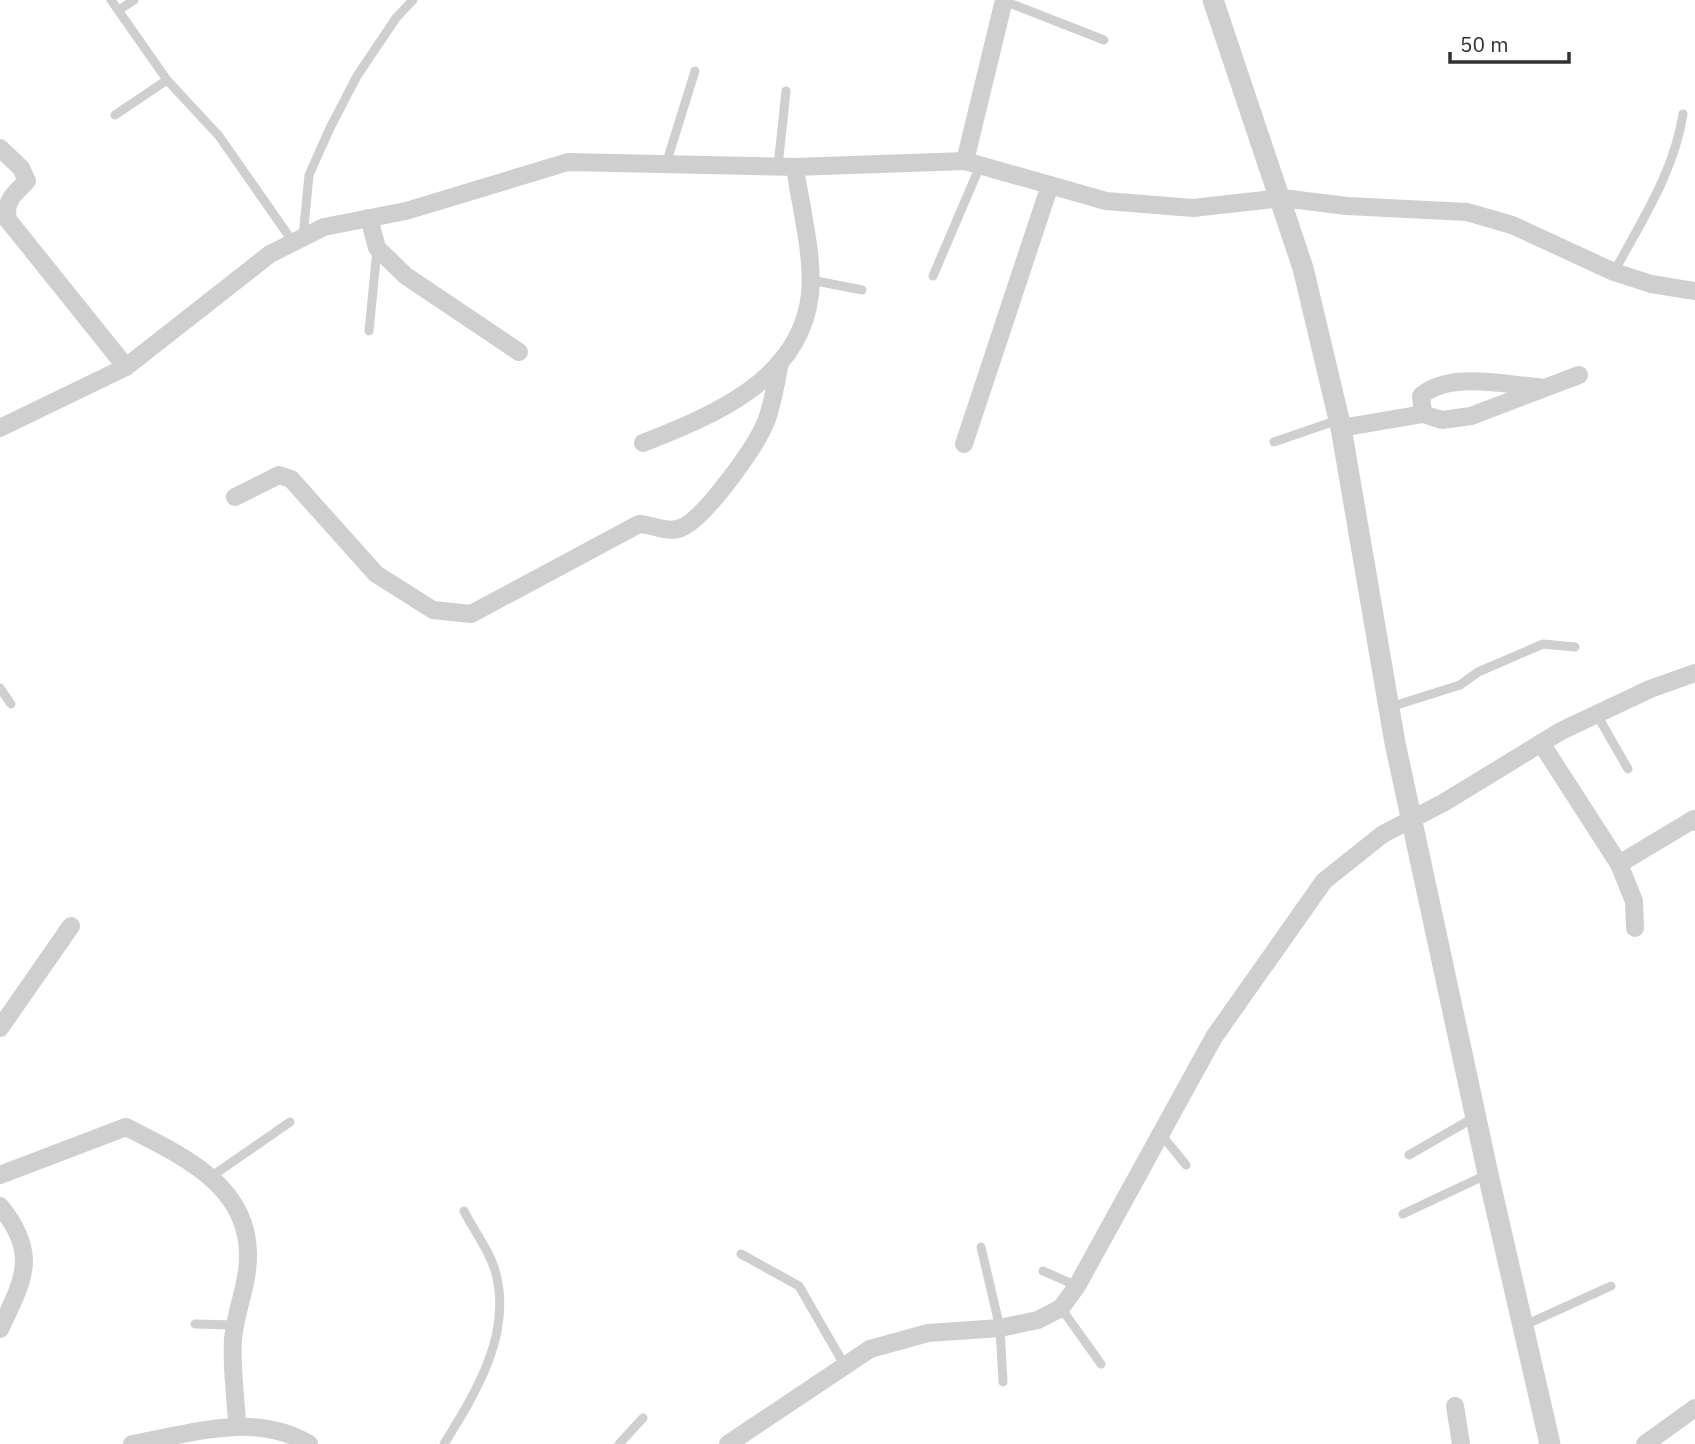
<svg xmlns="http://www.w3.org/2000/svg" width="1695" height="1444" font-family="'IBM Plex Sans',sans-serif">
	<rect width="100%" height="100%" fill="#fff"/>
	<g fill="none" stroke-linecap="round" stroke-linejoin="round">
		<g stroke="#cfcfcf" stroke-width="9">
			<polyline points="111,0 167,80 219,136 293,242"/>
			<polyline points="1004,1 1104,40"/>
			<polyline points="119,10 134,0"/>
			<polyline points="115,115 167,80"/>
			<polyline points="666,164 695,71"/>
			<polyline points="778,166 786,91"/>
			<polyline points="303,237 309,175 330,128 357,76 396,18 413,0"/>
			<path d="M1614,272C1642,220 1674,172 1683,114"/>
			<polyline points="933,276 980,166"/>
			<polyline points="811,280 862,290"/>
			<polyline points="369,331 377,250"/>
			<polyline points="1274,442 1338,420"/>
			<polyline points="0,688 11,704"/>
			<polyline points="1390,707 1460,685 1478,672 1543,644 1575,647"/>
			<polyline points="1597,715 1628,769"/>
			<polyline points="1160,1133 1186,1165"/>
			<polyline points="1409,1155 1475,1117"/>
			<polyline points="212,1176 290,1122"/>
			<polyline points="1403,1214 1488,1174"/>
			<polyline points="981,1247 1000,1328 1003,1382"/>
			<polyline points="741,1254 799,1286 845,1366"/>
			<polyline points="1043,1271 1077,1286"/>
			<polyline points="1061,1308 1101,1364"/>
			<polyline points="195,1324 235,1325"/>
			<polyline points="1523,1326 1611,1286"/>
			<path d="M444,1444C475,1394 512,1335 496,1274C491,1253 474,1231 464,1211"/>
			<polyline points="619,1444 643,1418"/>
		</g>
		<g stroke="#cfcfcf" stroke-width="18">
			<path d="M0,148L21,168L27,181C14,194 4,201 8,220L126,367"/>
			<polyline points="965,161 1004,0"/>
			<polyline points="369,218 377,248 406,276 519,352"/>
			<path d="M1423,414L1421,396C1449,371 1504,385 1539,387"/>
			<polyline points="0,428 126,367 270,254 324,227 406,211 568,162 795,167 965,161 1106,201 1193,208 1282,198 1347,206 1467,212 1512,225 1614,272 1651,284 1695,291"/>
			<polyline points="1341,428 1423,414 1442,420 1471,416 1579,375"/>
			<path d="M643,443C712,416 801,380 810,294C814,256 800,205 795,167"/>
			<polyline points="964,444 1050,185"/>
			<path d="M235,497L279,475L291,479L376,574L433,610L471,614L639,524C655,525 670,535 685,526C708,513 754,449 765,424C773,405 776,382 780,362"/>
			<polyline points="1541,743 1619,864 1634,901 1635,928"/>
			<polyline points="1619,864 1694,819 1695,822"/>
			<polyline points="0,1028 71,926"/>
			<path d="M0,1175L126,1127C185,1157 258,1189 247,1271C244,1294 235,1316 233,1339C231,1367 236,1397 237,1425"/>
			<path d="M0,1206C39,1254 24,1279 0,1329"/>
			<polyline points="1455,1406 1461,1444"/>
			<path d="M132,1444C189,1434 255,1411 309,1444"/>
			<polyline points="728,1444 870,1349 928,1333 1000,1328 1038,1320 1061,1308 1077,1286 1214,1037 1324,881 1383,834 1443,803 1561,731 1650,689 1695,673"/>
			<polyline points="1645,1444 1695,1408"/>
		</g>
		<polyline stroke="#cfcfcf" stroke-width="21" points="1213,0 1303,268 1341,428 1395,743 1488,1174 1550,1444"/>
	</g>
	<path d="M1450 52v10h119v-10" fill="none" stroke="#323232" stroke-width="3.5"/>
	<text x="1460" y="52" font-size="21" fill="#323232" stroke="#ffffff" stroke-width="5" paint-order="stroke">50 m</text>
</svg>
